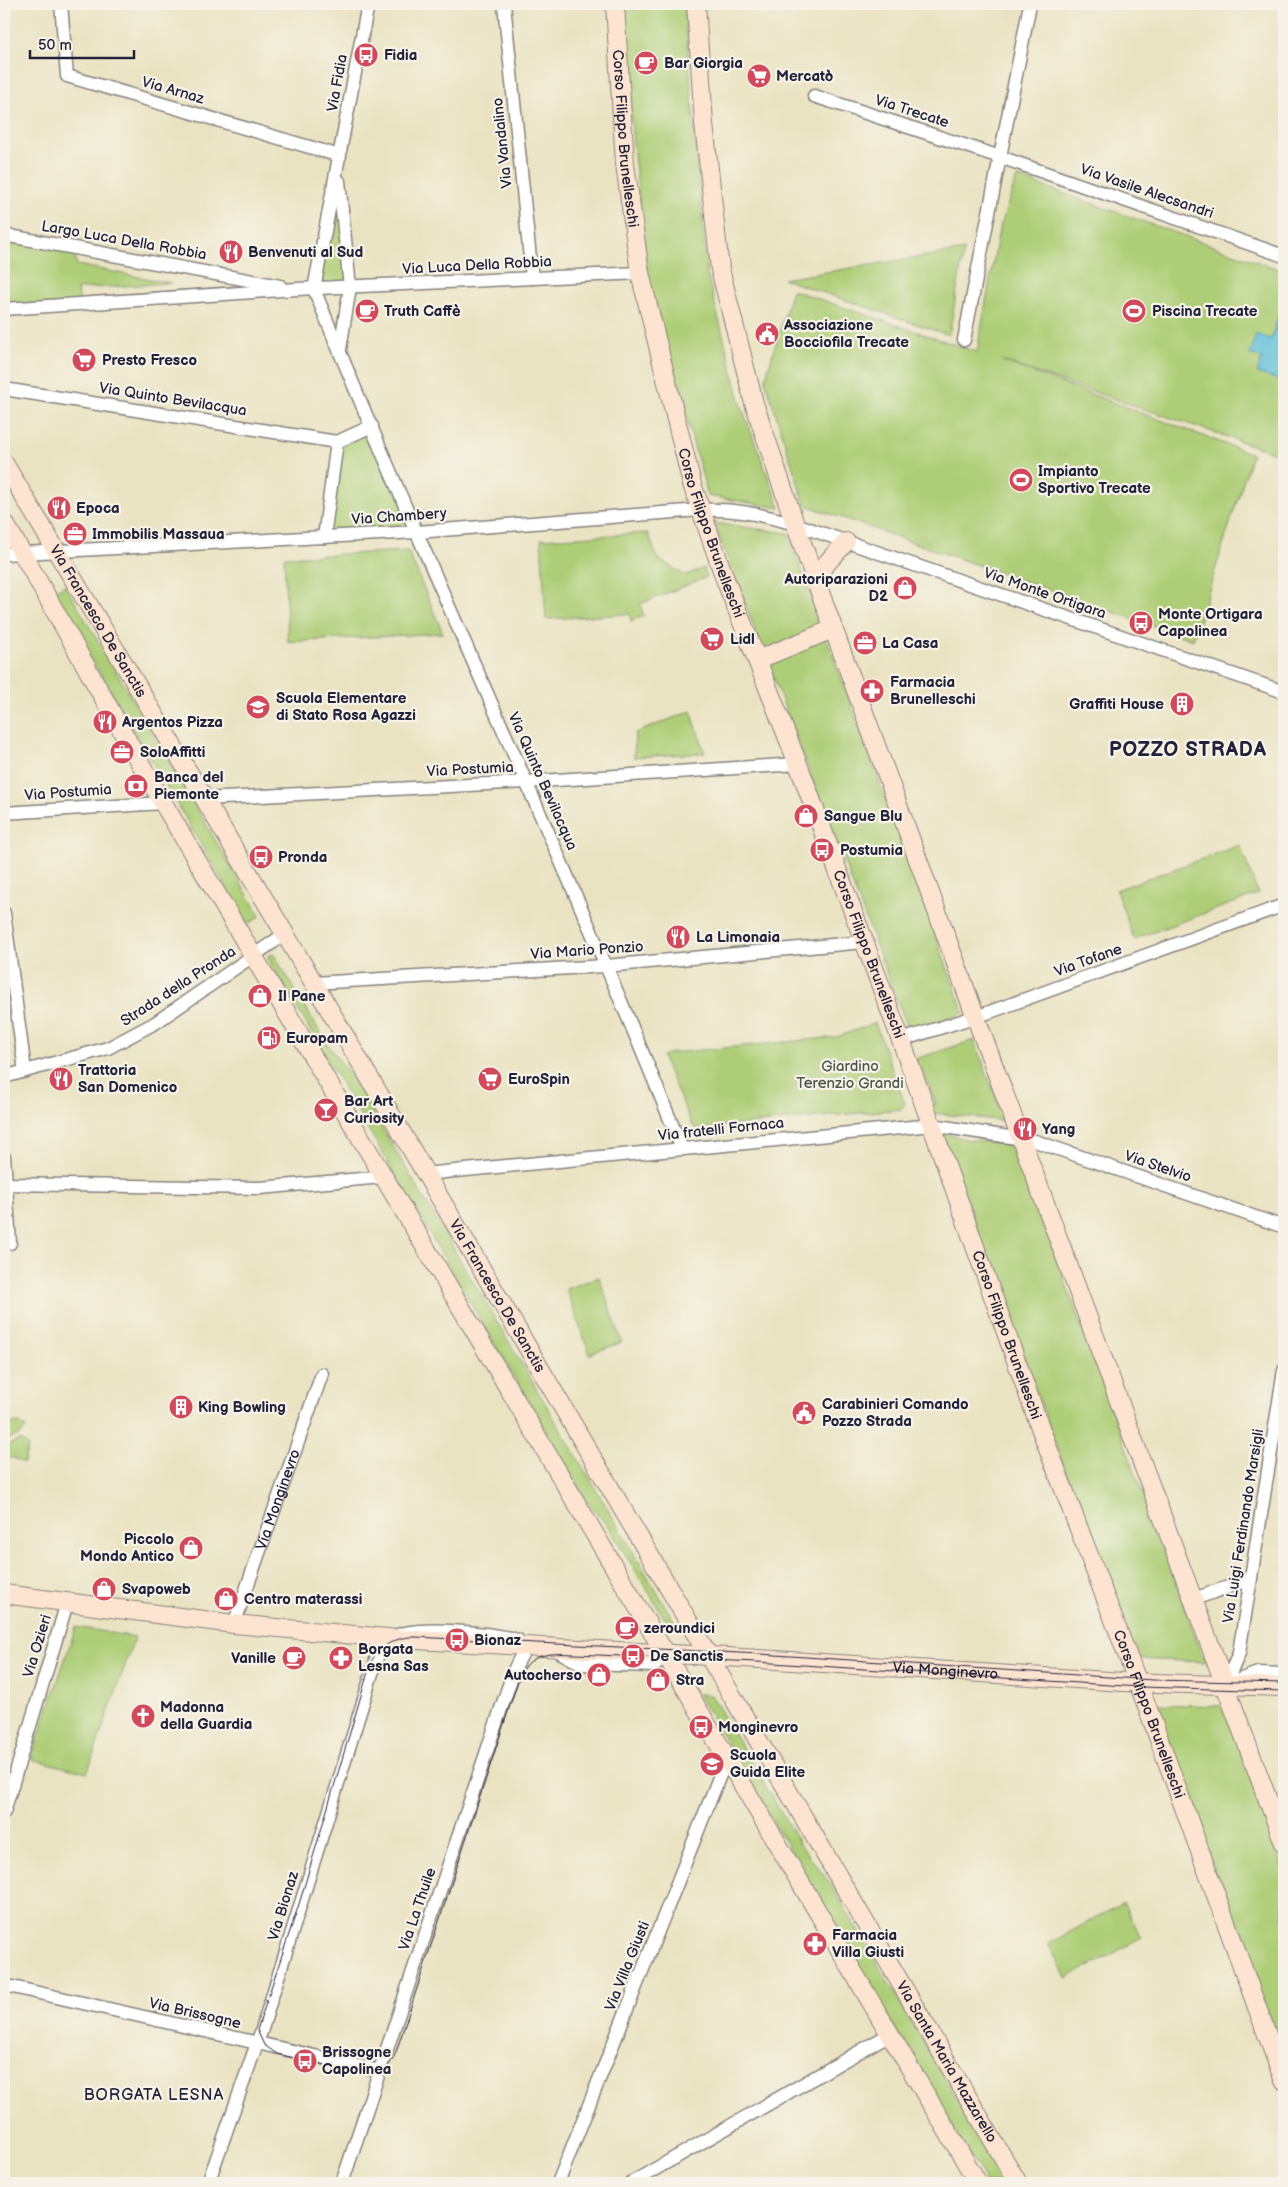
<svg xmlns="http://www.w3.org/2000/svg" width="1288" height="2187" font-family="'Balsamiq Sans',sans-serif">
	<rect width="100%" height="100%" fill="#f7f3e8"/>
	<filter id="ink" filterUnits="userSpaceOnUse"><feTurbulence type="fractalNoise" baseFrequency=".02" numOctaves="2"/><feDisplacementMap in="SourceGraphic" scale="10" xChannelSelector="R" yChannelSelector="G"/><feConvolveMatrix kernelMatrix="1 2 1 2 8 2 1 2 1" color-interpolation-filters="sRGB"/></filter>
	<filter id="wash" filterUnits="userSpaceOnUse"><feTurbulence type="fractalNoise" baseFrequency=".0096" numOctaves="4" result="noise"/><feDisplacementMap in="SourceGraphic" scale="20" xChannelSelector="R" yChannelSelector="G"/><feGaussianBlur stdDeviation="1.12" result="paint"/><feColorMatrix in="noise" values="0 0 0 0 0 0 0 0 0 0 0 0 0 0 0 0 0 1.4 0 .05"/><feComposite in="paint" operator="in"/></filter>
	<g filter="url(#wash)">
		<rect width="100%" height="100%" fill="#eae3c2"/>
		<g fill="#adce76" stroke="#687858">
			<polygon points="627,4 684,5 707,274 742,408 780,508 708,496 647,277 633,145 623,16"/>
			<polygon points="1017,177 1284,271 1284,456 1002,361 1252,454 1193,640 805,505 765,380 792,290 977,352 999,230"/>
			<polygon points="329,213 342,213 350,287 314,289"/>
			<polygon points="4,235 72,247 77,265 171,283 77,289 81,304 4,309"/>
			<polygon points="964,250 949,335 783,279"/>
			<polygon points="372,426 417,532 324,537 337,442"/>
			<polygon points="714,523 788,533 964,1013 910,1034"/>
			<polygon points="648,533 658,559 685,575 704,568 707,577 640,604 644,616 631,621 630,614 546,619 541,539"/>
			<polygon points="408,551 443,633 288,642 284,557"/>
			<polygon points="65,585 260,916 248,924 52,592"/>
			<polygon points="691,711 705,753 634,757 635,733"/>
			<polygon points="1240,845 1258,894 1134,939 1116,890"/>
			<polygon points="273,953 327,1044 352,1077 674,1621 668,1624 610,1529 587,1501 267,957"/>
			<polygon points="875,1023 905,1104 901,1109 697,1129 692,1125 662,1056 671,1053 837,1037"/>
			<polygon points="974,1040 1005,1121 933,1113 928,1103 936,1104 922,1070 915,1068 912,1060"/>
			<polygon points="942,1133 965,1139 1015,1146 1205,1662 1134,1659"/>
			<polygon points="599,1277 622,1342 590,1354 566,1289"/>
			<polygon points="4,1423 20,1423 26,1428 21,1434 4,1441"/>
			<polygon points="20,1440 28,1446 24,1463 13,1458 4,1458 4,1447"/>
			<polygon points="76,1627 135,1637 87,1773 31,1759"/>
			<polygon points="698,1694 711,1695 801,1846 830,1883 1006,2183 986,2183"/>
			<polygon points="1158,1704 1223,1706 1284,1869 1284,2061 1155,1711"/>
			<polygon points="1123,1903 1142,1938 1067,1978 1048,1944"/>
		</g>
		<polygon fill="#5cc0da" stroke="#3f718a" points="1279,314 1284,316 1284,371 1281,381 1257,373 1262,358 1250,354 1256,334 1271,339"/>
	</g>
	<g filter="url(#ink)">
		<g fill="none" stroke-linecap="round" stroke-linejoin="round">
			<defs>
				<g id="street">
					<polyline points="61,4 67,76 340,156"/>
					<polyline points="504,4 532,278"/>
					<polyline points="814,96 1000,157 1284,256"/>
					<polyline points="339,181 350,287 340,349"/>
					<polyline points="4,235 280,286"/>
					<path d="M314,289C431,578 566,860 682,1149"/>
					<polyline points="314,289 368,4"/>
					<polyline points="4,309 297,289 640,273"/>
					<polyline points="964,340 1030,4"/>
					<polyline points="4,389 337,442 372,426"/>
					<polyline points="324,537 337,442"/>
					<path d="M4,554L417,532L700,510C733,508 763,515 795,524L1284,692"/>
					<polyline points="204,799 526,782 798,764"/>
					<polyline points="4,813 163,803"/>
					<polyline points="4,913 25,1071"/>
					<polyline points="313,983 606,966 864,942"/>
					<polyline points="901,1040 987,1013 1284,905"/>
					<polyline points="4,1077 108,1048 155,1023 285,934"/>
					<polyline points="4,1157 10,1243"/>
					<polyline points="424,1174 932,1125 1035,1141 1284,1227"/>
					<polyline points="5,1184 260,1188 383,1177"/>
					<polyline points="1194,1599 1251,1579"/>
					<path id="s1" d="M234,1624L322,1374"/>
					<polyline points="554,1649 582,1664 655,1666 665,1654"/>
					<polyline points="1231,1683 1258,1673 1284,1674"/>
					<polyline points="1226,1684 1239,1653 1284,1370"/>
					<polyline points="4,1812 67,1603"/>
					<polyline points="4,1985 380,2071"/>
					<path d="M208,2183L262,2029L377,1657C381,1652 385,1642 391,1638C414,1624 492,1633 518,1640"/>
					<polyline points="342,2183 514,1670 526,1646"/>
					<polyline points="558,2183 720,1775 729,1763"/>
					<polyline points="631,2183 890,2034"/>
				</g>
				<g id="secondary">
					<path id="s2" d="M615,4L625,164L640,273L692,484L725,579L798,764L901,1040L1041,1430L1145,1701L1284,2081"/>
					<polyline points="696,4 704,124 720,269 754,403 795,524 976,1018 1284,1843"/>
					<path id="s3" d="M4,463L285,934L1018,2183"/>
					<path d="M4,522C60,617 111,714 166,808C437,1267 707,1725 978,2183"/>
					<polyline points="814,577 846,542"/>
					<polyline points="757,660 833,629"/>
					<path id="s4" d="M4,1594L234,1624L398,1639L728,1657L1123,1682L1284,1687"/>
				</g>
			</defs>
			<use href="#street" stroke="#86827e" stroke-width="15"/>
			<use href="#secondary" stroke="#86827e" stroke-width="20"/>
			<use href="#street" stroke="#fff" stroke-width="12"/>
			<use href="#secondary" stroke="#fde4d0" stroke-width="18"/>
			<path stroke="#22223b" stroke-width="1" d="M1284,1683L1153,1680L760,1654L415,1637C398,1636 379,1646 371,1662L299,1904L257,2030L264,2045L277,2054L366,2074C384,2074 391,2066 397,2049L518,1681C528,1652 548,1653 575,1654L757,1662L1140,1687L1284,1691"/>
		</g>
	</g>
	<defs>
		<symbol id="bus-disc" viewBox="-11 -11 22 22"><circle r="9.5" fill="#d1495b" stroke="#f7f3e8"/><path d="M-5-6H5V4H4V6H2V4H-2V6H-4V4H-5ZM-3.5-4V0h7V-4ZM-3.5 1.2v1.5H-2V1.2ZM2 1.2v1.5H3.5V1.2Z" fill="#fff"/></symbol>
		<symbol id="cafe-disc" viewBox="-11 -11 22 22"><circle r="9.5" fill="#d1495b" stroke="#f7f3e8"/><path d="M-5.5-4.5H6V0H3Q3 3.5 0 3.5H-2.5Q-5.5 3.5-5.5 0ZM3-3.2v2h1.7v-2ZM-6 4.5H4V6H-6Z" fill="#fff"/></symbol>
		<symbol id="supermarket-disc" viewBox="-11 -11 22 22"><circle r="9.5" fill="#d1495b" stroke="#f7f3e8"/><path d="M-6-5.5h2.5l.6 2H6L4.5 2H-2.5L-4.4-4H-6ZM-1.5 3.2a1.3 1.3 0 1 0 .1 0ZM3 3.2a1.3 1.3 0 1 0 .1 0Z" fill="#fff"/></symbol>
		<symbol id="restaurant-disc" viewBox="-11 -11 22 22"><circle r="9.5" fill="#d1495b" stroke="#f7f3e8"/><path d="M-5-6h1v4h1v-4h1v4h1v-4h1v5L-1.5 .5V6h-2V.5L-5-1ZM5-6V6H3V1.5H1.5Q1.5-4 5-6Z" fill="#fff"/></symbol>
		<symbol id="stadium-disc" viewBox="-11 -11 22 22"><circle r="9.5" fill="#d1495b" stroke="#f7f3e8"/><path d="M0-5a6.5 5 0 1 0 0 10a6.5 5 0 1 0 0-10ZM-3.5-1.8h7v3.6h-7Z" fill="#fff"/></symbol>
		<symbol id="civic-disc" viewBox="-11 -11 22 22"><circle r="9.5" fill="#d1495b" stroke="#f7f3e8"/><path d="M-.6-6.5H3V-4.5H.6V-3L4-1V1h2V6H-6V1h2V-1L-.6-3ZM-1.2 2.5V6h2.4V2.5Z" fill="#fff"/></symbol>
		<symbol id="office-disc" viewBox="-11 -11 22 22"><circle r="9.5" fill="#d1495b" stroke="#f7f3e8"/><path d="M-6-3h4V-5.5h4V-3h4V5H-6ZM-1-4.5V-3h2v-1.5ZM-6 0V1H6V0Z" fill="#fff"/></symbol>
		<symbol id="shop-disc" viewBox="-11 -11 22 22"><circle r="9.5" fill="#d1495b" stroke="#f7f3e8"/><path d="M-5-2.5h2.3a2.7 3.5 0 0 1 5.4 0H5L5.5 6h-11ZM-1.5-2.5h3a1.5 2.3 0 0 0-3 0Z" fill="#fff"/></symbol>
		<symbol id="pharmacy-disc" viewBox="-11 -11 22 22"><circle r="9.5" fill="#d1495b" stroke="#f7f3e8"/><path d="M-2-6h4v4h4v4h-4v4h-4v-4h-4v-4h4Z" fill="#fff"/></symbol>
		<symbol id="building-disc" viewBox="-11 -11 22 22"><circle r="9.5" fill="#d1495b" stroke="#f7f3e8"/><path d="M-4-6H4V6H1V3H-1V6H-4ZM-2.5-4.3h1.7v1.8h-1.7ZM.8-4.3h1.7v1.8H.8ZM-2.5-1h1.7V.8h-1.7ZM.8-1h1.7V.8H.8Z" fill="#fff"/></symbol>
		<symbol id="school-disc" viewBox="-11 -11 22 22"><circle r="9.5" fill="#d1495b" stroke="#f7f3e8"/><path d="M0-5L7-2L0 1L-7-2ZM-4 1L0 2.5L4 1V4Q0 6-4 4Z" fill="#fff"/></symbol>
		<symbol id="bank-disc" viewBox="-11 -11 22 22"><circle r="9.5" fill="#d1495b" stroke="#f7f3e8"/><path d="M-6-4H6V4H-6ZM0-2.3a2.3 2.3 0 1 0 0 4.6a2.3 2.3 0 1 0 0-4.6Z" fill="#fff"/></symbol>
		<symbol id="fuel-disc" viewBox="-11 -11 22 22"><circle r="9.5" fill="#d1495b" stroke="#f7f3e8"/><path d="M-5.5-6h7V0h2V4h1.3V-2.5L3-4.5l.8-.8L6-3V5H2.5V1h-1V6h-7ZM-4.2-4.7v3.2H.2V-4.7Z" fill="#fff"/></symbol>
		<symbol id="bar-disc" viewBox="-11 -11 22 22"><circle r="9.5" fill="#d1495b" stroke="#f7f3e8"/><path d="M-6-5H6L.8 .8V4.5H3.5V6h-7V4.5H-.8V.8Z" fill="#fff"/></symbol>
		<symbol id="church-disc" viewBox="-11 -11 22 22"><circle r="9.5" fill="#d1495b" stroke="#f7f3e8"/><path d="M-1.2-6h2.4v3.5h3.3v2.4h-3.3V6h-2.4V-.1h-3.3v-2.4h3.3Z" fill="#fff"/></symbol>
	</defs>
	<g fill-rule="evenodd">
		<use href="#bus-disc" x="352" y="41" width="28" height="28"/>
		<use href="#cafe-disc" x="632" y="49" width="28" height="28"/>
		<use href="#supermarket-disc" x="745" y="62" width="28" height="28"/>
		<use href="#restaurant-disc" x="217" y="238" width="28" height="28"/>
		<use href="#cafe-disc" x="353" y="297" width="28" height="28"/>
		<use href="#stadium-disc" x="1120" y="297" width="28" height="28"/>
		<use href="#civic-disc" x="753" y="320" width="28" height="28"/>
		<use href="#supermarket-disc" x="70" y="346" width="28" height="28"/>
		<use href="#stadium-disc" x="1007" y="466" width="28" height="28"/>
		<use href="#restaurant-disc" x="45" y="494" width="28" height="28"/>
		<use href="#office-disc" x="61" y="520" width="28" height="28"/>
		<use href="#shop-disc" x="891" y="574" width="28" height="28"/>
		<use href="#bus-disc" x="1127" y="609" width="28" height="28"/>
		<use href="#supermarket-disc" x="698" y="625" width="28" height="28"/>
		<use href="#office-disc" x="851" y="629" width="28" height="28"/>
		<use href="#pharmacy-disc" x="858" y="677" width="28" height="28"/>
		<use href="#building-disc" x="1168" y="690" width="28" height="28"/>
		<use href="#school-disc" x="244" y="693" width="28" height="28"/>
		<use href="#restaurant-disc" x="91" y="708" width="28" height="28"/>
		<use href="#office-disc" x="108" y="738" width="28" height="28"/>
		<use href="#bank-disc" x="122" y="772" width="28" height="28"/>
		<use href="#shop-disc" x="792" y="802" width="28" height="28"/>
		<use href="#bus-disc" x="808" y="836" width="28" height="28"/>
		<use href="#bus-disc" x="247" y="843" width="28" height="28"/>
		<use href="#restaurant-disc" x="664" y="923" width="28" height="28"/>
		<use href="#shop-disc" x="246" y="982" width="28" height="28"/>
		<use href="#fuel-disc" x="255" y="1024" width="28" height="28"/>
		<use href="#restaurant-disc" x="47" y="1065" width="28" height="28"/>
		<use href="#supermarket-disc" x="476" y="1065" width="28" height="28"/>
		<use href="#bar-disc" x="312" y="1096" width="28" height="28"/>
		<use href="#restaurant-disc" x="1011" y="1115" width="28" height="28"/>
		<use href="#building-disc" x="167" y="1393" width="28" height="28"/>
		<use href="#civic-disc" x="790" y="1399" width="28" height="28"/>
		<use href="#shop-disc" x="177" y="1534" width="28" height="28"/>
		<use href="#shop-disc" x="90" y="1575" width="28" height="28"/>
		<use href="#shop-disc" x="212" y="1585" width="28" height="28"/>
		<use href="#cafe-disc" x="613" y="1614" width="28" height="28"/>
		<use href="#bus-disc" x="443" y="1626" width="28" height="28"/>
		<use href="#bus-disc" x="619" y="1642" width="28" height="28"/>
		<use href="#cafe-disc" x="280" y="1644" width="28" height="28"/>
		<use href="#pharmacy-disc" x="327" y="1644" width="28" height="28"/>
		<use href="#shop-disc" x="585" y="1661" width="28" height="28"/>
		<use href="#shop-disc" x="644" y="1666" width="28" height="28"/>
		<use href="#church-disc" x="129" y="1702" width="28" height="28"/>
		<use href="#bus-disc" x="687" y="1713" width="28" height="28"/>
		<use href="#school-disc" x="698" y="1750" width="28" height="28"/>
		<use href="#pharmacy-disc" x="801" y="1930" width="28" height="28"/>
		<use href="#bus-disc" x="291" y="2047" width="28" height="28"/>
	</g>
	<g text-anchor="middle" stroke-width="4.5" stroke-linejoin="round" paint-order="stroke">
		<g font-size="15" font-weight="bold" fill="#22223b" stroke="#f7f3e8" text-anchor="start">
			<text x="384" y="60">Fidia</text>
			<text x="664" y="68">Bar Giorgia</text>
			<text x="776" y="81">Mercatò</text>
			<text x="248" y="257">Benvenuti al Sud</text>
			<text x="384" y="316">Truth Caffè</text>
			<text x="1152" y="316">Piscina Trecate</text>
			<text x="784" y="330">Associazione<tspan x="784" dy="17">Bocciofila Trecate</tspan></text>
			<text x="102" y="365">Presto Fresco</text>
			<text x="1038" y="476">Impianto<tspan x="1038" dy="17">Sportivo Trecate</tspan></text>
			<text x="76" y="513">Epoca</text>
			<text x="92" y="539">Immobilis Massaua</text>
			<text x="888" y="584" text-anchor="end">Autoriparazioni<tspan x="888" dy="17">D2</tspan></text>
			<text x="1158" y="619">Monte Ortigara<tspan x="1158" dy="17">Capolinea</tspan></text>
			<text x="730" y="644">Lidl</text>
			<text x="882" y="648">La Casa</text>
			<text x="890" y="687">Farmacia<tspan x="890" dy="17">Brunelleschi</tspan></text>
			<text x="276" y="703">Scuola Elementare<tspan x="276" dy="17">di Stato Rosa Agazzi</tspan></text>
			<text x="1164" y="709" text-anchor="end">Graffiti House</text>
			<text x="122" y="727">Argentos Pizza</text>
			<text x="140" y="757">SoloAffitti</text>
			<text x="154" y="782">Banca del<tspan x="154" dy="17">Piemonte</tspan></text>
			<text x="824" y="821">Sangue Blu</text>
			<text x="840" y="855">Postumia</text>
			<text x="278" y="862">Pronda</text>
			<text x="696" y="942">La Limonaia</text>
			<text x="278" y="1001">Il Pane</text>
			<text x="286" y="1043">Europam</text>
			<text x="78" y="1075">Trattoria<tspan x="78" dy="17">San Domenico</tspan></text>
			<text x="508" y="1084">EuroSpin</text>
			<text x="344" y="1106">Bar Art<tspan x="344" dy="17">Curiosity</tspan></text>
			<text x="1042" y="1134">Yang</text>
			<text x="822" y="1409">Carabinieri Comando<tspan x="822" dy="17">Pozzo Strada</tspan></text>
			<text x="198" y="1412">King Bowling</text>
			<text x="174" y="1544" text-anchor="end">Piccolo<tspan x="174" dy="17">Mondo Antico</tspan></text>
			<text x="122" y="1594">Svapoweb</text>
			<text x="244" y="1604">Centro materassi</text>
			<text x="644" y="1633">zeroundici</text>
			<text x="474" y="1645">Bionaz</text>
			<text x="358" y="1654">Borgata<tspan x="358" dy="17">Lesna Sas</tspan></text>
			<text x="650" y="1661">De Sanctis</text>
			<text x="276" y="1663" text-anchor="end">Vanille</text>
			<text x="582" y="1680" text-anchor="end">Autocherso</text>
			<text x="676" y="1685">Stra</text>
			<text x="160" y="1712">Madonna<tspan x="160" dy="17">della Guardia</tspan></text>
			<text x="718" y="1732">Monginevro</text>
			<text x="730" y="1760">Scuola<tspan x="730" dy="17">Guida Elite</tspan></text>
			<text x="832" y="1940">Farmacia<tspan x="832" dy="17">Villa Giusti</tspan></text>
			<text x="322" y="2057">Brissogne<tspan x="322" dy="17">Capolinea</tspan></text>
		</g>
		<g font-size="15" fill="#22223b" stroke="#f7f3e8">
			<text transform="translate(337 83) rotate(-80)" y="5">Via Fidia</text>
			<text transform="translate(173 90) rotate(16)" y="5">Via Arnaz</text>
			<text transform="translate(912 111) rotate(18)" y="5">Via Trecate</text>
			<text dy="5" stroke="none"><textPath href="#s2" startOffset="135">Corso Filippo Brunelleschi</textPath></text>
			<text transform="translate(502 143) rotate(-96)" y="5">Via Vandalino</text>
			<text transform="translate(1147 191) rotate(19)" y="5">Via Vasile Alecsandri</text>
			<text transform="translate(124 240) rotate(10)" y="5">Largo Luca Della Robbia</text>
			<text transform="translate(477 265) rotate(-3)" y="5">Via Luca Della Robbia</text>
			<text transform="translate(173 399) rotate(9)" y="5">Via Quinto Bevilacqua</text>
			<text transform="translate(399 516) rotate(-4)" y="5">Via Chambery</text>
			<text dy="5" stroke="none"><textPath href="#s2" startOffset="540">Corso Filippo Brunelleschi</textPath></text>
			<text transform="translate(1045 593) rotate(19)" y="5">Via Monte Ortigara</text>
			<text dy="5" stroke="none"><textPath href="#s3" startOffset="184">Via Francesco De Sanctis</textPath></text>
			<text transform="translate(470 769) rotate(-3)" y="5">Via Postumia</text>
			<text transform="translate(543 781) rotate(66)" y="5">Via Quinto Bevilacqua</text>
			<text transform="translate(68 792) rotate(-4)" y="5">Via Postumia</text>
			<text transform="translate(587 950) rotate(-4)" y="5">Via Mario Ponzio</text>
			<text dy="5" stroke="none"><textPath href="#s2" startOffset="990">Corso Filippo Brunelleschi</textPath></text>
			<text transform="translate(1088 960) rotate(-20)" y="5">Via Tofane</text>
			<text transform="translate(178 986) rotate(-33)" y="5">Strada della Pronda</text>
			<text transform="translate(721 1129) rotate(-6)" y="5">Via fratelli Fornaca</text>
			<text transform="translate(1158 1166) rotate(19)" y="5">Via Stelvio</text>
			<text dy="5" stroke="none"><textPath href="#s3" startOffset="968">Via Francesco De Sanctis</textPath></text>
			<text dy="5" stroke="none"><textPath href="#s2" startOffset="1395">Corso Filippo Brunelleschi</textPath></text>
			<text dy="5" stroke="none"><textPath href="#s1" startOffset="132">Via Monginevro</textPath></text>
			<text transform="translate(1243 1526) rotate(-81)" y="5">Via Luigi Ferdinando Marsigli</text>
			<text transform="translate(37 1646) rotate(-73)" y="5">Via Ozieri</text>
			<text dy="5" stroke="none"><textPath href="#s4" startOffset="945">Via Monginevro</textPath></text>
			<text dy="5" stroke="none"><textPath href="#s2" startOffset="1800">Corso Filippo Brunelleschi</textPath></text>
			<text transform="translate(283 1906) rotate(-73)" y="5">Via Bionaz</text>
			<text transform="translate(417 1909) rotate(-71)" y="5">Via La Thuile</text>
			<text transform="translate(627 1966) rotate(-68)" y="5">Via Villa Giusti</text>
			<text transform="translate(195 2013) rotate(13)" y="5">Via Brissogne</text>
			<text dy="5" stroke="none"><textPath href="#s3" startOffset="1856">Via Santa Maria Mazzarello</textPath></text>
		</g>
		<g font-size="15" fill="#4c564d" stroke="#f7f3e8">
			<text x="850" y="1071">Giardino<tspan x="850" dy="17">Terenzio Grandi</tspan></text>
		</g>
		<g font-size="16" letter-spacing="1" fill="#22223b" stroke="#f7f3e8">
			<text x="154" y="2100">BORGATA LESNA</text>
		</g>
		<g font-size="20" font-weight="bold" letter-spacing="1" fill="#22223b" stroke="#f7f3e8">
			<text x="1188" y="756">POZZO STRADA</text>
		</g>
	</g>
	<rect width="1288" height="2187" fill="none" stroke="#f7f3e8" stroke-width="20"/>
	<path d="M30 50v8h104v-8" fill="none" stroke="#22223b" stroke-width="2.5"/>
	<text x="38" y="50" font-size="15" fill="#22223b" stroke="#f7f3e8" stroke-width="4" paint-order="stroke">50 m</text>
</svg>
